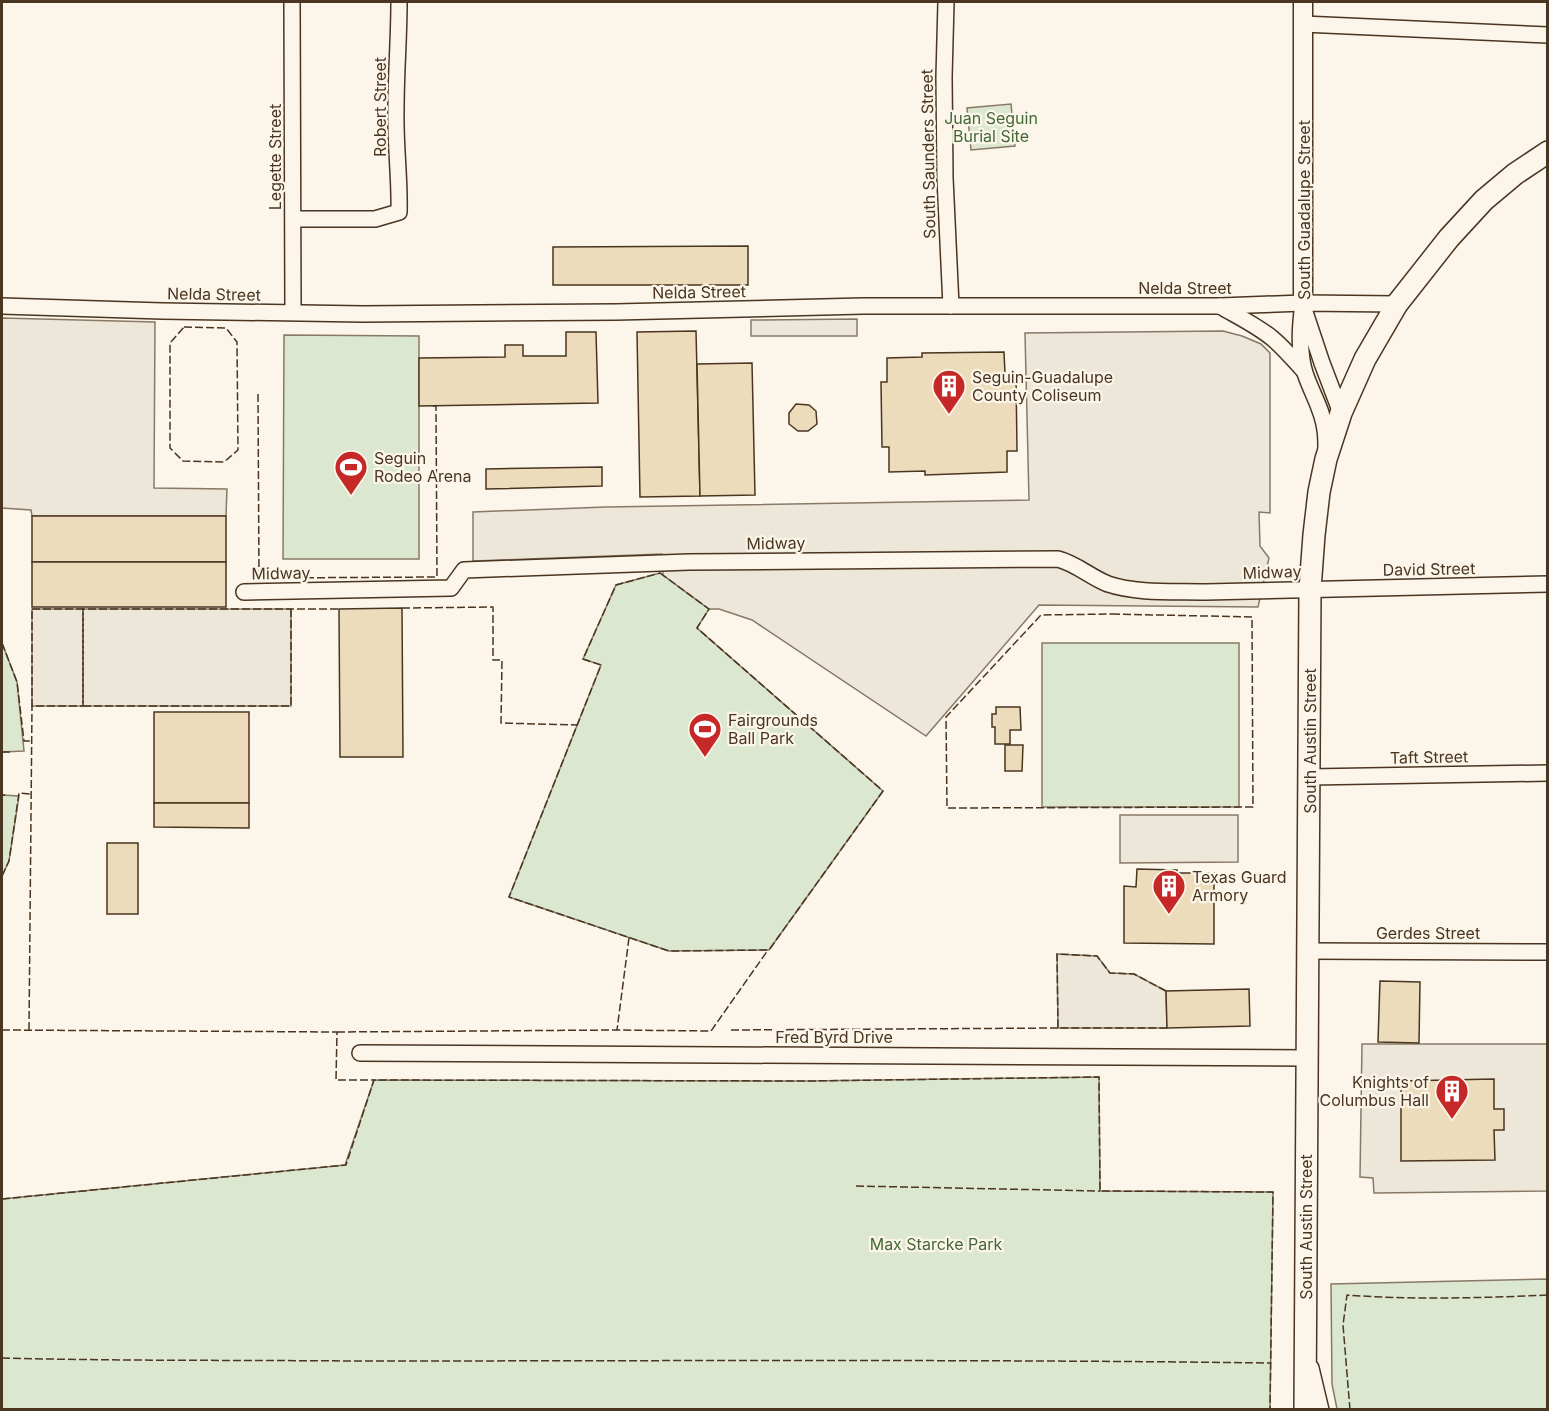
<svg xmlns="http://www.w3.org/2000/svg" width="1549" height="1411" font-family="Inter,sans-serif">
	<rect width="100%" height="100%" fill="#fbf6e9"/>
	<g fill="#dce7d0" stroke="#887966" stroke-width="1.5">
		<polygon points="1011,104 1015,146 971,150 967,108"/>
		<polygon points="284,335 419,336 419,559 283,559"/>
		<polygon points="660,573 709,609 697,628 883,791 769,950 669,951 509,897 601,665 583,659 616,585"/>
		<polygon points="2,643 17,682 24,751 2,752"/>
		<rect x="1042" y="643" width="197" height="164"/>
		<polygon points="2,795 19,796 9,861 2,876"/>
		<polygon points="1099,1077 1100,1191 1273,1192 1270,1409 2,1409 2,1199 345,1165 374,1080 809,1081"/>
		<polygon points="1547,1279 1547,1409 1337,1409 1332,1384 1331,1284"/>
	</g>
	<g fill="#ede7d9" stroke="#887966" stroke-width="1.5">
		<polygon points="2,318 155,322 154,488 227,489 226,516 32,516 31,510 2,508"/>
		<polygon points="857,319 857,336 751,336 751,320"/>
		<polygon points="1223,331 1242,336 1261,344 1270,353 1270,513 1259,512 1260,546 1269,558 1258,607 1039,605 926,736 752,620 719,609 709,609 663,575 662,554 473,561 473,512 606,507 1029,500 1025,333"/>
		<rect x="32" y="609" width="259" height="97"/>
		<polygon points="1120,815 1238,815 1238,862 1120,863"/>
		<polygon points="1057,954 1097,956 1110,973 1134,974 1166,991 1167,1028 1058,1028"/>
		<polygon points="1362,1044 1547,1044 1547,1191 1374,1193 1373,1178 1360,1177"/>
	</g>
	<g fill="#ecdcbc" stroke="#4a3520" stroke-width="1.5">
		<polygon points="748,246 748,285 553,285 553,247"/>
		<polygon points="696,331 700,496 640,497 637,332"/>
		<polygon points="566,332 596,332 598,403 419,406 419,358 505,357 505,345 523,345 523,356 566,356"/>
		<polygon points="1004,352 1005,374 1016,374 1017,451 1007,451 1007,472 925,475 925,471 889,472 889,447 882,447 881,382 887,382 887,358 922,357 922,353"/>
		<polygon points="752,363 755,495 700,496 697,364"/>
		<polygon points="796,404 809,405 816,411 817,424 808,431 798,431 789,424 789,413"/>
		<polygon points="602,467 602,486 486,489 486,469"/>
		<rect x="32" y="516" width="194" height="46"/>
		<rect x="32" y="562" width="194" height="45"/>
		<polygon points="402,608 403,757 340,757 339,609"/>
		<polygon points="996,707 1020,707 1021,730 1010,730 1010,744 995,744 995,727 992,727 992,714 996,714"/>
		<rect x="154" y="712" width="95" height="91"/>
		<polygon points="1005,745 1023,745 1022,771 1005,771"/>
		<polygon points="154,803 249,803 249,828 154,827"/>
		<rect x="107" y="843" width="31" height="71"/>
		<polygon points="1137,869 1177,870 1177,873 1214,873 1214,944 1124,943 1124,886 1136,887"/>
		<polygon points="1380,981 1420,982 1419,1043 1378,1042"/>
		<polygon points="1249,989 1250,1026 1167,1028 1166,991"/>
		<polygon points="1494,1079 1494,1109 1504,1109 1504,1130 1494,1130 1495,1160 1401,1161 1401,1081"/>
	</g>
	<g fill="none" stroke-linecap="round" stroke-linejoin="round">
		<defs>
			<g id="minor">
				<polyline points="292,2 293,312"/>
				<polyline points="946,2 944,77 945,178 951,306"/>
				<polyline points="1303,24 1548,35"/>
				<path d="M293,219H375L399,212C400,178 395,144 396,109C396,73 399,38 399,2"/>
				<path d="M1303,303C1300,326 1298,351 1305,373C1311,392 1323,410 1325,430C1326,436 1326,443 1326,449"/>
				<polyline points="2,306 162,311 363,314 616,312 863,306 1220,306 1303,303 1397,304"/>
				<path d="M1220,306C1237,316 1256,325 1272,338C1284,348 1294,360 1304,371"/>
				<polyline points="1303,306 1322,363 1341,413"/>
				<path d="M244,592L451,588L464,570L689,562L1058,559C1077,564 1090,577 1108,584C1138,594 1174,591 1206,592L1548,584"/>
				<polyline points="1310,777 1548,773"/>
				<polyline points="1308,951 1548,952"/>
				<polyline points="360,1053 1307,1058"/>
				<polyline points="1311,1368 1321,1410"/>
			</g>
			<polyline id="tertiary" points="1303,303 1303,2"/>
			<polyline id="secondary" points="1305,1410 1310,589 1314,535 1319,492 1326,459 1341,413 1365,359 1397,304 1449,238 1484,200 1515,174 1548,152"/>
		</defs>
		<use href="#minor" stroke="#4a3520" stroke-width="18"/>
		<use href="#tertiary" stroke="#4a3520" stroke-width="21"/>
		<use href="#secondary" stroke="#4a3520" stroke-width="24"/>
		<use href="#minor" stroke="#fbf6e9" stroke-width="15"/>
		<use href="#tertiary" stroke="#fbf6e9" stroke-width="18"/>
		<use href="#secondary" stroke="#fbf6e9" stroke-width="21"/>
		<g stroke="#4a3520" stroke-width="1.5" stroke-dasharray="8 3" stroke-linecap="butt">
			<polygon points="184,327 226,328 237,342 238,450 224,462 183,461 170,448 170,343"/>
			<polyline points="258,394 259,578 437,577 436,406 433,406"/>
			<polygon points="660,573 709,609 697,628 883,791 769,950 669,951 509,897 601,665 583,659 616,585"/>
			<polyline points="402,608 493,607 493,660 502,660 501,723 577,725"/>
			<rect x="32" y="609" width="51" height="97"/>
			<polyline points="291,609 291,706 83,706 83,609 339,609"/>
			<polygon points="1112,614 1252,617 1253,807 947,808 946,717 1041,615"/>
			<polyline points="2,643 17,682 24,741 32,741"/>
			<polyline points="2,752 13,752"/>
			<polyline points="2,795 5,795"/>
			<polyline points="2,876 9,861 19,793 31,794"/>
			<polyline points="629,938 617,1030 711,1031 768,950"/>
			<polyline points="1166,991 1134,974 1110,973 1097,956 1057,954 1058,1028 1167,1028"/>
			<polyline points="2,1030 337,1032 336,1080 374,1080"/>
			<polyline points="29,1030 32,706"/>
			<polyline points="731,1030 1058,1028"/>
			<polyline points="337,1032 617,1030"/>
			<polyline points="856,1186 1100,1191"/>
			<polyline points="2,1199 346,1165 374,1080 809,1081 1099,1077 1100,1191 1273,1192 1270,1410"/>
			<path d="M2,1358C118,1361 235,1360 352,1361C659,1361 965,1359 1271,1363"/>
			<path d="M1350,1410L1343,1325L1347,1295C1413,1300 1481,1298 1548,1295"/>
		</g>
	</g>
	<defs>
		<symbol id="building-pin" viewBox="-11 -11 22 30"><path d="M0 17L-7.5 6A9.5 9.5 0 1 1 7.5 6Z" fill="#c62828" stroke="#fbf6e9"/><path d="M-4-6H4V6H1V3H-1V6H-4ZM-2.5-4.3h1.7v1.8h-1.7ZM.8-4.3h1.7v1.8H.8ZM-2.5-1h1.7V.8h-1.7ZM.8-1h1.7V.8H.8Z" fill="#fff"/></symbol>
		<symbol id="stadium-pin" viewBox="-11 -11 22 30"><path d="M0 17L-7.5 6A9.5 9.5 0 1 1 7.5 6Z" fill="#c62828" stroke="#fbf6e9"/><path d="M0-5a6.5 5 0 1 0 0 10a6.5 5 0 1 0 0-10ZM-3.5-1.8h7v3.6h-7Z" fill="#fff"/></symbol>
	</defs>
	<g fill-rule="evenodd">
		<use href="#building-pin" x="930" y="367" width="38" height="52"/>
		<use href="#stadium-pin" x="332" y="448" width="38" height="52"/>
		<use href="#stadium-pin" x="686" y="710" width="38" height="52"/>
		<use href="#building-pin" x="1150" y="867" width="38" height="52"/>
		<use href="#building-pin" x="1433" y="1072" width="38" height="52"/>
	</g>
	<g text-anchor="middle" stroke-width="4.5" stroke-linejoin="round" paint-order="stroke">
		<g font-size="16" fill="#4a3520" stroke="#fbf6e9">
			<text transform="translate(380 107) rotate(-90)" y="6">Robert Street</text>
			<text transform="translate(928 154) rotate(-91)" y="6">South Saunders Street</text>
			<text transform="translate(275 157) rotate(-90)" y="6">Legette Street</text>
			<text transform="translate(1304 210) rotate(-90)" y="6">South Guadalupe Street</text>
			<text x="1185" y="294">Nelda Street</text>
			<text transform="translate(699 292) rotate(-1)" y="6">Nelda Street</text>
			<text transform="translate(214 294) rotate(1)" y="6">Nelda Street</text>
			<text transform="translate(776 543) rotate(-1)" y="6">Midway</text>
			<text transform="translate(1429 569) rotate(-1)" y="6">David Street</text>
			<text transform="translate(1272 572) rotate(-2)" y="6">Midway</text>
			<text transform="translate(281 573) rotate(-1)" y="6">Midway</text>
			<text transform="translate(1310 741) rotate(-90)" y="6">South Austin Street</text>
			<text transform="translate(1429 757) rotate(-1)" y="6">Taft Street</text>
			<text x="1428" y="939">Gerdes Street</text>
			<text x="834" y="1043">Fred Byrd Drive</text>
			<text transform="translate(1306 1227) rotate(-90)" y="6">South Austin Street</text>
		</g>
		<g font-size="16" fill="#436837" stroke="#fbf6e9">
			<text x="991" y="124">Juan Seguin<tspan x="991" dy="18">Burial Site</tspan></text>
			<text x="936" y="1250">Max Starcke Park</text>
		</g>
		<g font-size="16" fill="#4a3520" stroke="#fbf6e9" text-anchor="start">
			<text x="972" y="383">Seguin-Guadalupe<tspan x="972" dy="18">County Coliseum</tspan></text>
			<text x="374" y="464">Seguin<tspan x="374" dy="18">Rodeo Arena</tspan></text>
			<text x="728" y="726">Fairgrounds<tspan x="728" dy="18">Ball Park</tspan></text>
			<text x="1192" y="883">Texas Guard<tspan x="1192" dy="18">Armory</tspan></text>
			<text x="1429" y="1088" text-anchor="end">Knights of<tspan x="1429" dy="18">Columbus Hall</tspan></text>
		</g>
	</g>
	<rect width="1549" height="1411" fill="none" stroke="#4a3520" stroke-width="6"/>
</svg>
